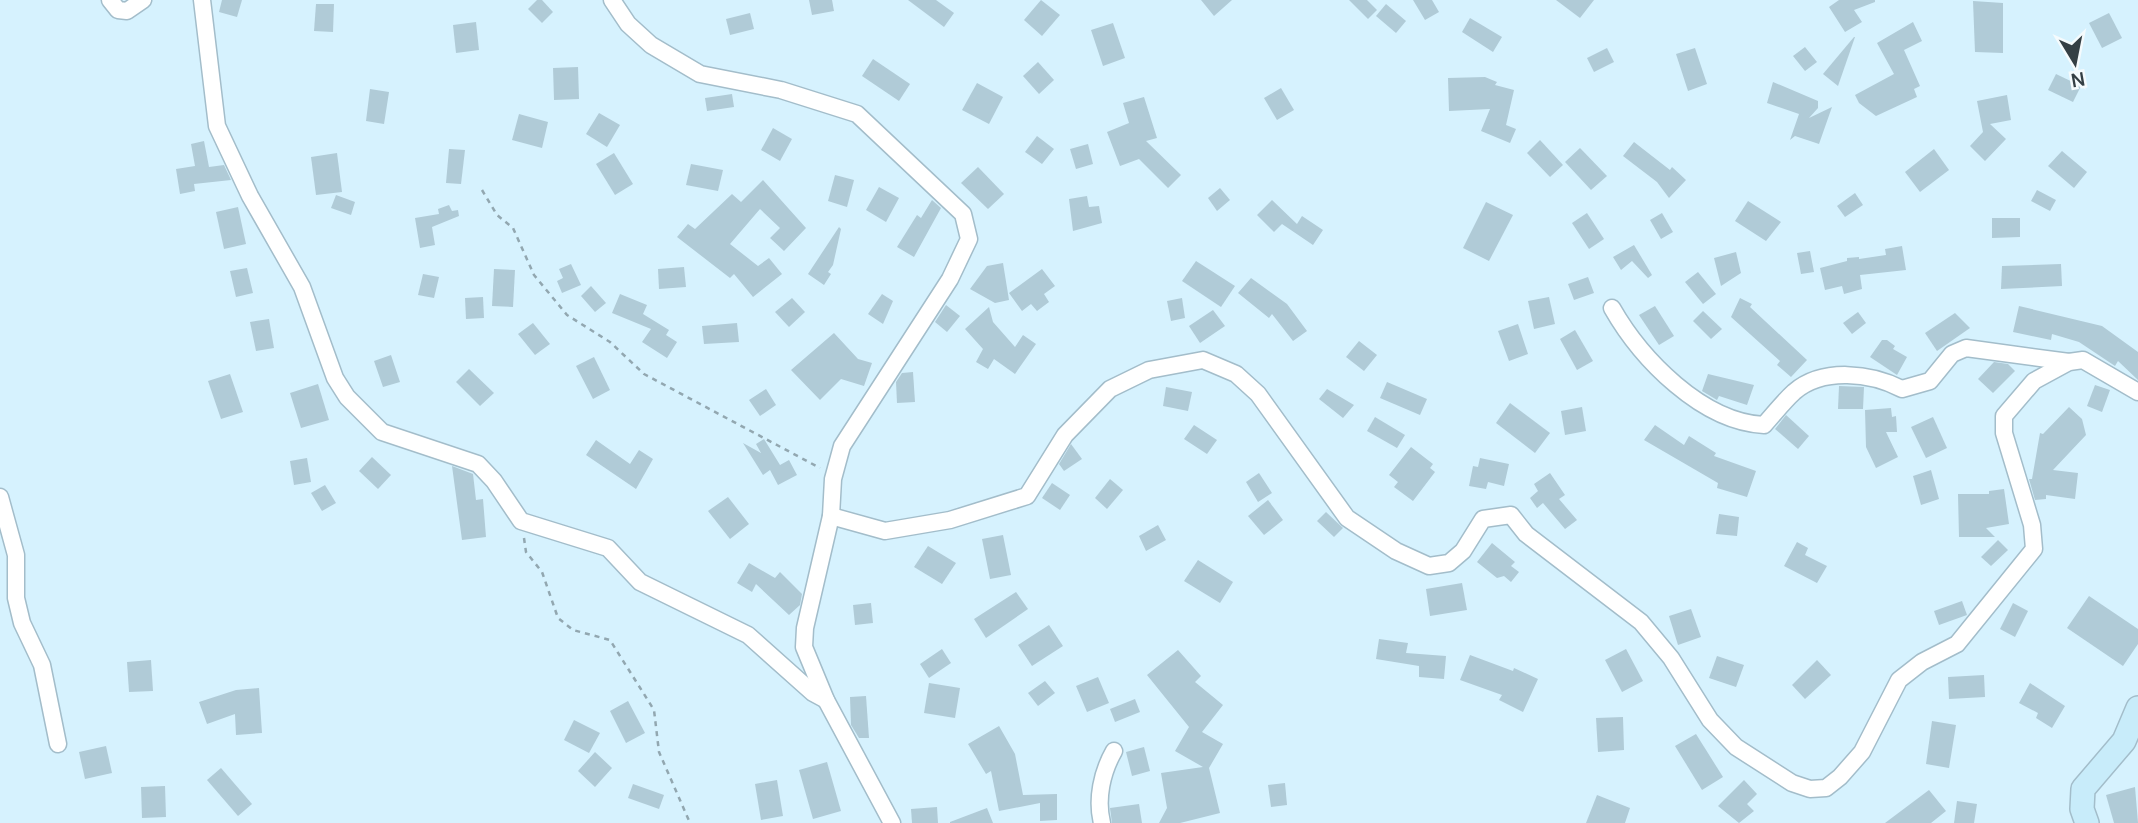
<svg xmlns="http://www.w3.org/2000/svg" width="2138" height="823" font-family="Manrope,sans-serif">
	<rect width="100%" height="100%" fill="#d6f2fe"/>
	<g fill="#b0cbd7">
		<polygon points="222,0 242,0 237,17 219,12"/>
		<polygon points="537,0 542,0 553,12 542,23 528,9"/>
		<polygon points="809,0 832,0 834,11 812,15"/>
		<polygon points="908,0 936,0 954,13 944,27"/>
		<polygon points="1041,0 1060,15 1042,36 1024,20"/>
		<polygon points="1201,0 1232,0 1214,16"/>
		<polygon points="1349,0 1367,0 1377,10 1368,19"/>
		<polygon points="1413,0 1432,0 1439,12 1425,20"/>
		<polygon points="1556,0 1594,0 1580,18"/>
		<polygon points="1839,0 1875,0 1875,2 1854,10 1862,22 1845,32 1829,7"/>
		<polygon points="1973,1 2003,3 2003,53 1975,52"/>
		<polygon points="316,4 334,4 333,32 314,31"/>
		<polygon points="1386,4 1406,21 1396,33 1376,16"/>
		<polygon points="750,13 754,29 730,35 726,19"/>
		<polygon points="2109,13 2122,38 2102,48 2089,23"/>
		<polygon points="1470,18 1502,37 1493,52 1462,32"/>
		<polygon points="476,22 479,50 456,53 453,25"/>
		<polygon points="1913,22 1922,41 1904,50 1920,86 1914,89 1917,97 1876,116 1859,103 1855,95 1894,74 1877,43"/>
		<polygon points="1113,23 1125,58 1103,66 1091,30"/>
		<polygon points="1854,37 1855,37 1838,86 1823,74"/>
		<polygon points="1805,47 1817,62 1805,71 1793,56"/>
		<polygon points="1607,48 1614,62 1594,72 1587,58"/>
		<polygon points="1695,48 1707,84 1688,91 1676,54"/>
		<polygon points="873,59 910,84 899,101 862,76"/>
		<polygon points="1038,62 1054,80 1039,94 1023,76"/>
		<polygon points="578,67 579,99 554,100 553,68"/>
		<polygon points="2056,74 2081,86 2073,102 2048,90"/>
		<polygon points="1485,77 1497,82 1495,85 1514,90 1506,125 1516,129 1510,143 1481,131 1490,109 1449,111 1448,78"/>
		<polygon points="1773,82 1818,101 1818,108 1809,118 1832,107 1819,144 1795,136 1790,140 1799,114 1767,103"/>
		<polygon points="977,83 1003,97 989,124 962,110"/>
		<polygon points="1281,88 1294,110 1277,120 1264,98"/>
		<polygon points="370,89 389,92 384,124 366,121"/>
		<polygon points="732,94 734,107 707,111 705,98"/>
		<polygon points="2007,95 2011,120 1990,124 2006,139 1985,161 1970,146 1983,132 1977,101"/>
		<polygon points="1144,97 1157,138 1146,141 1181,175 1168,188 1139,159 1120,166 1107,132 1129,123 1123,103"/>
		<polygon points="599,113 620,125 607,147 586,134"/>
		<polygon points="519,114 548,122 542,148 512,140"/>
		<polygon points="773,128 792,139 780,161 761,150"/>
		<polygon points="1037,136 1054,149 1042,164 1025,152"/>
		<polygon points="1540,140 1563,165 1550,177 1527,153"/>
		<polygon points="204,141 209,167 224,165 231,180 194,184 195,191 180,194 176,169 195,166 191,144"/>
		<polygon points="1634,142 1670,170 1672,167 1686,180 1669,198 1657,182 1623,156"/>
		<polygon points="1088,144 1093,164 1076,169 1070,149"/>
		<polygon points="1580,148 1607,176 1591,190 1565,162"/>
		<polygon points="449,149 465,150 461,184 446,183"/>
		<polygon points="1934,149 1949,170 1920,192 1905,172"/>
		<polygon points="2062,151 2087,172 2074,188 2048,166"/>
		<polygon points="337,153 342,192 316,195 311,157"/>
		<polygon points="614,153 633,184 615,195 596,164"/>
		<polygon points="691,164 723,170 718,191 686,185"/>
		<polygon points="978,167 1004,194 988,209 961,183"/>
		<polygon points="835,175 854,180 847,207 828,201"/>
		<polygon points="763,180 806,228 784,251 770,238 780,228 760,209 730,244 758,266 769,258 782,274 753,297 734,274 730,278 677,237 688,224 695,229 732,194 741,202"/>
		<polygon points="879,187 899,198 886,222 866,210"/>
		<polygon points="1220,188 1230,200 1217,211 1208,198"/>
		<polygon points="2037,190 2056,200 2050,211 2031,201"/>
		<polygon points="1855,193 1863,205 1845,217 1837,206"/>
		<polygon points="336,195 355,202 351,215 331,208"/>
		<polygon points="1087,196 1089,207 1099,206 1102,223 1073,231 1069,199"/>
		<polygon points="932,200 941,208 914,257 897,247 917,215 921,218"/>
		<polygon points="1272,200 1297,224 1302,216 1323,230 1313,245 1282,224 1274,232 1257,215"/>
		<polygon points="1748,201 1781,222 1766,241 1735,221"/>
		<polygon points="1486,202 1513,215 1489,261 1463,248"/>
		<polygon points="449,205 452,211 458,210 459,216 432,227 435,245 420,248 415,218 439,214 438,209"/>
		<polygon points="238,207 246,244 224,249 216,212"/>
		<polygon points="1587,213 1604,239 1589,249 1572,223"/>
		<polygon points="1662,213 1673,232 1661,239 1650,220"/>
		<polygon points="1992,218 2020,218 2020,237 1992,238"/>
		<polygon points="839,227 841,229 833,265 828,272 831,274 824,285 808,274"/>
		<polygon points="1634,245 1652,275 1648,278 1632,261 1621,270 1613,257"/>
		<polygon points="1902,246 1906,270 1860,275 1862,289 1844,294 1842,286 1825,290 1820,268 1847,261 1847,258 1859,257 1859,259 1886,255 1885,249"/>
		<polygon points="1810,251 1814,272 1801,274 1797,253"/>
		<polygon points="1736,252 1741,273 1721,286 1714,258"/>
		<polygon points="1196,261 1235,286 1221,307 1182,281"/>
		<polygon points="1003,263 1009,300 995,303 970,289 987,266"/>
		<polygon points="571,264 581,285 562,293 557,281 563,278 559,269"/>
		<polygon points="2061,264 2062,286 2001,289 2002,266"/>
		<polygon points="684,267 686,287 659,289 658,269"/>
		<polygon points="247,268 253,293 236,297 230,271"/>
		<polygon points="494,269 515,270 513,307 492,306"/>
		<polygon points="1042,269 1055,286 1044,294 1049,302 1037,311 1031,304 1022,311 1009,293"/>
		<polygon points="1698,272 1716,294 1703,304 1685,282"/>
		<polygon points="423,274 439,277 434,298 418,295"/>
		<polygon points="1588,277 1594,293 1574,300 1568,284"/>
		<polygon points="1251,278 1287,304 1307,331 1293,341 1272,314 1269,318 1238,293"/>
		<polygon points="591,286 606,303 595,312 581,296"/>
		<polygon points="620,294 647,305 643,314 669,330 666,335 677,342 667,358 642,342 651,329 612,313"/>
		<polygon points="882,294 893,301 883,324 868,314"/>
		<polygon points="483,297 484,318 466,319 465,298"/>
		<polygon points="1549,297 1555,324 1534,329 1528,301"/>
		<polygon points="792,298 805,312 789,327 775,312"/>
		<polygon points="1182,298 1185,318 1171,321 1167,301"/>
		<polygon points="1740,298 1752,304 1750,307 1807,360 1791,377 1777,365 1780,361 1731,317"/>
		<polygon points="946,305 960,316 947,332 935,322"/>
		<polygon points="1655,306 1674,336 1659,345 1639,315"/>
		<polygon points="2019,306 2102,326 2138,352 2138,380 2118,361 2115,366 2079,342 2052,334 2051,340 2013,332"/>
		<polygon points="989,307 993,322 1015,347 1023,335 1036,344 1015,374 994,359 988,369 976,362 983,349 965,329"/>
		<polygon points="1213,310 1225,326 1200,343 1189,326"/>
		<polygon points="1703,311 1722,329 1711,339 1693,321"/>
		<polygon points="1858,312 1866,323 1852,334 1843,323"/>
		<polygon points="1955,313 1970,328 1937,351 1925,333"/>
		<polygon points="269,319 274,348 256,351 250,322"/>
		<polygon points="533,323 550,344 535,355 518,334"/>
		<polygon points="737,323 739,342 704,344 702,326"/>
		<polygon points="1518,324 1528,354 1509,361 1498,331"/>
		<polygon points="1575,330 1593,361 1577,370 1560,339"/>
		<polygon points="834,333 858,359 872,363 864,386 841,379 820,400 791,370"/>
		<polygon points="1882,340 1887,340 1895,346 1893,349 1907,357 1897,375 1870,357"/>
		<polygon points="1359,341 1377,355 1364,371 1346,357"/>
		<polygon points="391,355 400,382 383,387 374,361"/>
		<polygon points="594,357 610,390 593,399 576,366"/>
		<polygon points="1994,362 2008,364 2015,371 1993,393 1978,379"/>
		<polygon points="469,369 494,393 480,406 456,382"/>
		<polygon points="913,372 915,402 897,403 896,382 902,373"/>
		<polygon points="230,374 243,412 221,419 208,381"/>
		<polygon points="1708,374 1754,385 1747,405 1719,396 1717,400 1702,391"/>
		<polygon points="1387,382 1427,399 1420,415 1380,398"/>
		<polygon points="318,384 329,420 301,428 290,393"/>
		<polygon points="2095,385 2110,390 2102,412 2087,406"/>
		<polygon points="1839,386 1864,387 1863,409 1838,409"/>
		<polygon points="1166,387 1192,392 1188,411 1163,406"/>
		<polygon points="766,389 776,405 760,416 749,400"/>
		<polygon points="1327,389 1354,405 1343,418 1319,399"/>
		<polygon points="1510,403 1550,433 1535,453 1496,423"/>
		<polygon points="1582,407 1586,431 1565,435 1561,411"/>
		<polygon points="2069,407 2082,419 2086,435 2053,470 2078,473 2075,499 2046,495 2046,499 2035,500 2029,479 2032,479 2040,433 2043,434"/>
		<polygon points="1891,408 1892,417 1896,416 1897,432 1886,432 1898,457 1876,468 1866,447 1865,410"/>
		<polygon points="1786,415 1809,436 1798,449 1775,429"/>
		<polygon points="1375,417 1405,435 1397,448 1367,431"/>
		<polygon points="1933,417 1947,448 1926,458 1911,427"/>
		<polygon points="1194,425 1217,440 1207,454 1184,439"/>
		<polygon points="1655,425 1684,445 1689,436 1716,453 1714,456 1756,471 1747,497 1717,488 1718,483 1644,440"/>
		<polygon points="764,439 780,465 789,460 797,475 778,485 770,470 763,475 743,443 761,453 756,444"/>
		<polygon points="596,440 630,464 639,450 653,459 636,489 586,455"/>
		<polygon points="1071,444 1082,459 1064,471 1059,464"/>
		<polygon points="1411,447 1433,464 1430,468 1435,472 1413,501 1394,487 1398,482 1389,475"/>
		<polygon points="372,457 391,475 378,489 359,471"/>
		<polygon points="307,458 311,482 294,485 290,461"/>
		<polygon points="1480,458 1509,464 1504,486 1488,482 1486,489 1469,486 1473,466 1478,467"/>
		<polygon points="452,466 473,474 476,500 483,499 486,537 462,540"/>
		<polygon points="1931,470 1939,499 1921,505 1913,476"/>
		<polygon points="1259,473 1272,493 1258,502 1246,482"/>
		<polygon points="1550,473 1565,495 1559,499 1577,520 1565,529 1543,503 1537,508 1530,498 1538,491 1534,484"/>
		<polygon points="1110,479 1123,490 1107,509 1095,498"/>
		<polygon points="1052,483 1070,495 1060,510 1042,498"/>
		<polygon points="325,485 336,503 322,511 311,493"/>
		<polygon points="2004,489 2009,524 1986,528 1995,537 1959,537 1958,494 1989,494 1989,491"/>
		<polygon points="728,497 749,524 730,539 708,511"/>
		<polygon points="1268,500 1283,520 1264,535 1248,516"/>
		<polygon points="1326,512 1343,528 1334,537 1317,521"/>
		<polygon points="1719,514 1739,517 1737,536 1716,534"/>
		<polygon points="1158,525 1166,540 1146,551 1139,536"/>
		<polygon points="1003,535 1011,575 990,579 982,539"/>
		<polygon points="1998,540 2008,550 1991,566 1981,557"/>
		<polygon points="1797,542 1808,548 1805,555 1827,566 1817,583 1784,566"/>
		<polygon points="1492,543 1515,562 1511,566 1519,572 1511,582 1504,576 1497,578 1477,562"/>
		<polygon points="928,546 956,563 942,584 914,567"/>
		<polygon points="1198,560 1233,582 1220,603 1184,581"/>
		<polygon points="749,563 775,578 780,572 802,594 800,605 789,615 756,584 752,592 737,583"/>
		<polygon points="1462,583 1467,610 1430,616 1426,589"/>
		<polygon points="1016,592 1028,609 986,638 974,619"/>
		<polygon points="2089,596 2138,629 2138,644 2123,666 2067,628"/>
		<polygon points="1962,601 1967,615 1939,625 1934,611"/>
		<polygon points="871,603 873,623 855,625 853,605"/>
		<polygon points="2013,603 2028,611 2015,637 2000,629"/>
		<polygon points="1691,609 1701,637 1678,645 1669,616"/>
		<polygon points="1049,625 1063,646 1032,666 1018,645"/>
		<polygon points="1379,639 1408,643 1406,653 1446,656 1444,679 1419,677 1419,666 1376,659"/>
		<polygon points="942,649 951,663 929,678 920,664"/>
		<polygon points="1626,649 1643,681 1622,692 1605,660"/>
		<polygon points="1178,650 1201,676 1195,682 1223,705 1202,732 1223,744 1209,768 1220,813 1180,823 1159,823 1167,808 1161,773 1203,767 1175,751 1189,727 1147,675"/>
		<polygon points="1470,655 1513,671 1514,668 1538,679 1523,712 1499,700 1502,695 1460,680"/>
		<polygon points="1717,656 1744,665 1736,687 1709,678"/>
		<polygon points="151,660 153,691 129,692 127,662"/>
		<polygon points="1817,660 1831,675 1805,699 1792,685"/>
		<polygon points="1984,675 1985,697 1949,699 1948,677"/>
		<polygon points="1098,677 1109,703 1087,712 1076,686"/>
		<polygon points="1045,681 1055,693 1038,706 1028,693"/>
		<polygon points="929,683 960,688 955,718 924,713"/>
		<polygon points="2030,683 2065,706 2052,728 2036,718 2038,713 2019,703"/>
		<polygon points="259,688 262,733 236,735 235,714 207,724 199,702 236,690"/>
		<polygon points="866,696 869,738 859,738 851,725 850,697"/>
		<polygon points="1135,699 1140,712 1115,722 1110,709"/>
		<polygon points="628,701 645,733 626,743 610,711"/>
		<polygon points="1623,717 1624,750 1598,752 1596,718"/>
		<polygon points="574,720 600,733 589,753 564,740"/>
		<polygon points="1932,721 1956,725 1949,768 1926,764"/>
		<polygon points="999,726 1015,754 1023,795 1057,794 1057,820 1040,821 1040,803 999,811 991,771 986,774 968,744"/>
		<polygon points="1696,734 1723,777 1702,790 1675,746"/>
		<polygon points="106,746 112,773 85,779 79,752"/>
		<polygon points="1144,747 1150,771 1132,776 1126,752"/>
		<polygon points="595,752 612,768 595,787 578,771"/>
		<polygon points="827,762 841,811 813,819 799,770"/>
		<polygon points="221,768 252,804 238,816 207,780"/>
		<polygon points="777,780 783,816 761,820 755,784"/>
		<polygon points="1744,780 1757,794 1747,804 1754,811 1739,823 1718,806"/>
		<polygon points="1285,783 1287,805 1271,807 1268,785"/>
		<polygon points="633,784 664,795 659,809 628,798"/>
		<polygon points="165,786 166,817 142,818 141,787"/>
		<polygon points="2135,787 2138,823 2114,823 2106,795"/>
		<polygon points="1929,790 1946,811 1931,823 1885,823"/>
		<polygon points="1597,795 1630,808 1625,823 1586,823"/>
		<polygon points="1957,801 1977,804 1974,823 1954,823"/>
		<polygon points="1139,804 1142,823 1112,823 1110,808"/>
		<polygon points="937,807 938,823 912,823 911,809"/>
		<polygon points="987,808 993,823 950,823 950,822"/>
	</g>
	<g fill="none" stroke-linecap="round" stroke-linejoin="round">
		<defs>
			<g id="street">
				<polyline points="110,0 118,10 127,11 143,0"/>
				<polyline points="202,0 217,126 250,196 302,287 335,378 347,397 382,432 478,464 494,481 521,521 608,548 640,582 748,635 813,693 826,700"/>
				<polyline points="612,0 628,24 651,45 700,74 781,90 857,114 963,214 969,239 950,279 842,446 833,479 831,516 805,628 804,647 826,700 892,823"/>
				<path d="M1612,308C1641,359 1702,422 1764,425C1774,414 1783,402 1794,392C1823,367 1871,373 1902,389L1930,381L1952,354L1966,348L2069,362"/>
				<polyline points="0,497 16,555 16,598 22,623 42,665 58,744"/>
				<polyline points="831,516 885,531 950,520 1027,496 1065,435 1110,389 1149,370 1203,360 1236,374 1258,394 1347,518 1396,551 1429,566 1449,563 1463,551 1483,519 1511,515 1526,534 1641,622 1671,658 1710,720 1736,747 1792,783 1810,789 1826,788 1840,777 1862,752 1899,680 1922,662 1957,644 2034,549 2032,525 2004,433 2004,416 2034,381 2069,362 2083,360 2138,392"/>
				<path d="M1102,823C1096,799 1102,772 1114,751"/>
			</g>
			<polyline id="secondary" points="2087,823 2082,809 2083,789 2124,741 2138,708"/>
		</defs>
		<use href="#street" stroke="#a3bdca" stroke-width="19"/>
		<use href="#secondary" stroke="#a3bdca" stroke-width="26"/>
		<g stroke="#92a7b0" stroke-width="2.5" stroke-dasharray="5 5" stroke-linecap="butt">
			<polyline points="482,190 497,215 513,228 534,275 567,315 610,342 644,374 820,468"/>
			<polyline points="524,538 526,552 542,572 558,618 573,630 610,640 654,710 659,752 690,823"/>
		</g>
		<use href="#street" stroke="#fff" stroke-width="16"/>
		<use href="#secondary" stroke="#c8ecfa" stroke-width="23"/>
	</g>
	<g transform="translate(2075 63) rotate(170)" stroke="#f5fbfd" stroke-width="5" paint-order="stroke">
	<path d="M0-5L12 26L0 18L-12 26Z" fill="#343f44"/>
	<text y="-10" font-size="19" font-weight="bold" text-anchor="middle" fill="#343f44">N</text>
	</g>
</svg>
